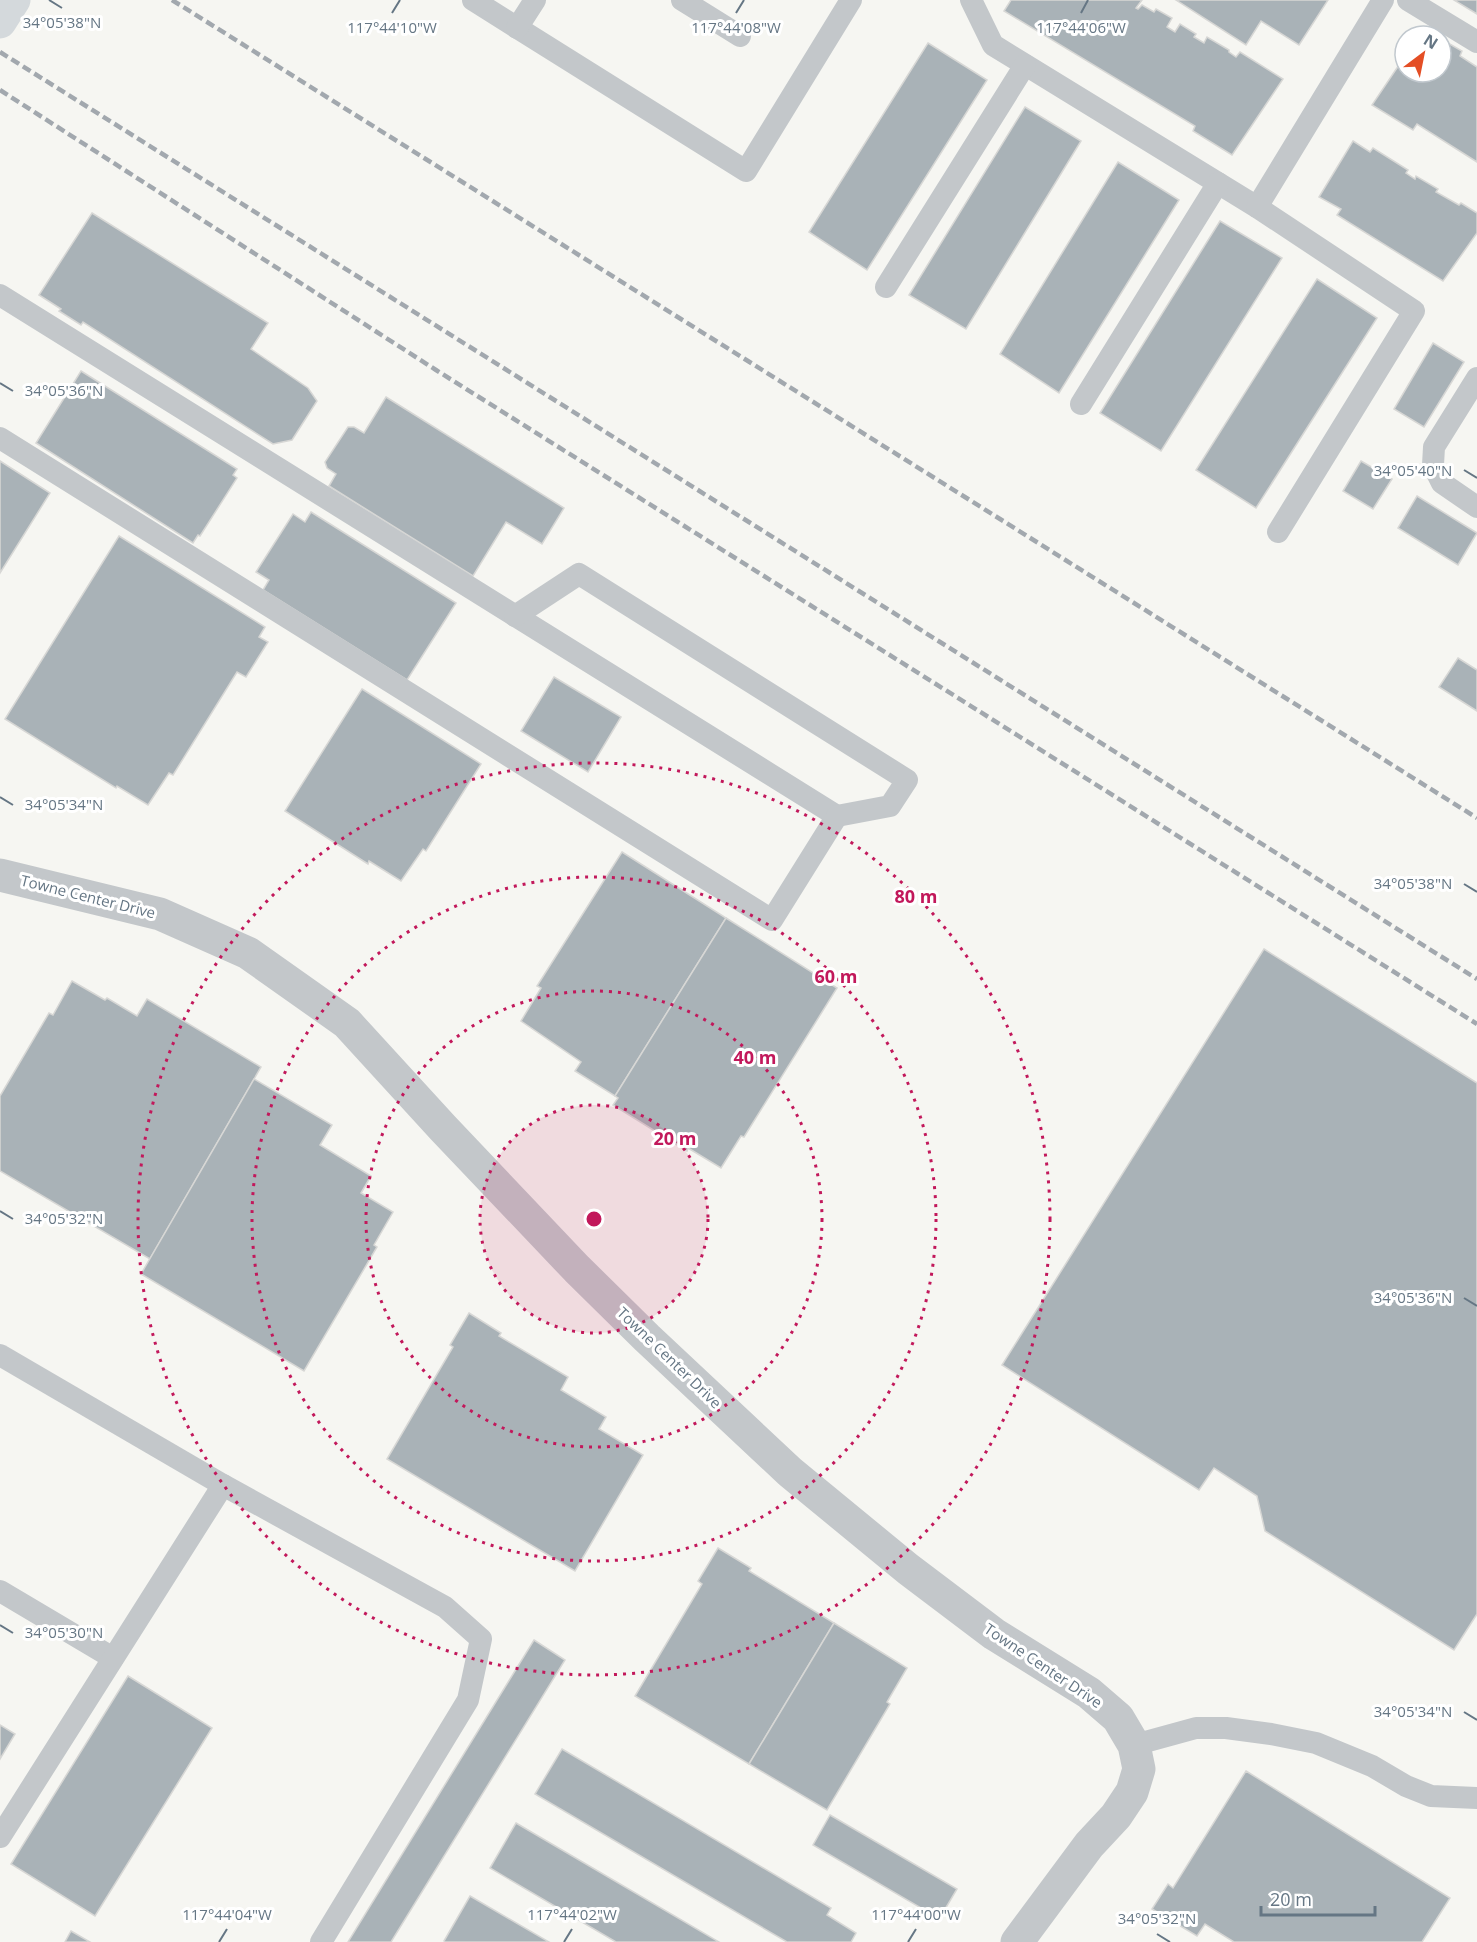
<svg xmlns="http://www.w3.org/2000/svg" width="1477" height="1942" font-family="'Open Sans',sans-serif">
	<rect width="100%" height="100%" fill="#f6f6f2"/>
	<g fill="#a9b2b7" stroke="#d7d7d5" stroke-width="1.5">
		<polygon points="1011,0 1142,0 1136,8 1138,9 1142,5 1154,12 1156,9 1172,18 1167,27 1175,32 1180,24 1196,34 1194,37 1204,43 1207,37 1229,50 1229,52 1236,57 1240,52 1283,79 1232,155 1193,131 1195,126 1004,11"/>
		<polygon points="1176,0 1328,0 1299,45 1261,21 1246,45"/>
		<polygon points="1454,0 1477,0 1477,14"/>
		<polygon points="1441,39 1462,51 1460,56 1477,67 1477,162 1417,124 1413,130 1372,105 1405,56 1405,72 1441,72"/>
		<polygon points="928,43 987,80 867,270 809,232"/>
		<polygon points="1025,107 1081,141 966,329 909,295"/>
		<polygon points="1353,141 1370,152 1373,148 1408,170 1406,173 1415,179 1416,176 1438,189 1436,192 1459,205 1461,203 1477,213 1477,233 1443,281 1337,215 1341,209 1319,197"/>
		<polygon points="1118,162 1179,200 1059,393 1000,354"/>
		<polygon points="92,213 268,323 251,349 308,388 317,401 292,440 273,444 83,322 81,325 59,311 61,309 39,295"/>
		<polygon points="1220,221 1282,258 1161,451 1100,413"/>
		<polygon points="1317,279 1377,318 1256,508 1196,470"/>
		<polygon points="1433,343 1464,362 1424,427 1394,409"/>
		<polygon points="81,371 237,469 233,475 237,478 200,536 198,535 193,543 36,443"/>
		<polygon points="386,397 564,508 542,544 506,522 473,576 329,486 336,474 327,468 325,462 348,427 354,427 364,433"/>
		<polygon points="0,461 50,493 0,573"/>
		<polygon points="1361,461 1392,479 1373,509 1343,491"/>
		<polygon points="1417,496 1477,533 1458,565 1398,528"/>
		<polygon points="311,512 456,603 407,680 263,590 269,580 256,572 293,514 305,522"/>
		<polygon points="119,536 265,627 259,637 268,642 246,677 237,672 173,775 169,773 148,805 117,786 116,788 5,719"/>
		<polygon points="1458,658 1477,670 1477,711 1439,687"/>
		<polygon points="554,677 621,717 588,772 521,731"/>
		<polygon points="362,689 481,764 426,851 423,849 401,881 369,861 368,864 285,811"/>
		<polygon points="622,852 726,918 615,1096 575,1071 581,1062 521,1021 541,988 537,986"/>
		<polygon points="726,918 837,988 744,1137 741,1136 721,1168 688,1148 687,1151 613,1105 618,1098 615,1096"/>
		<polygon points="1264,949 1477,1083 1477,1614 1454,1650 1265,1531 1257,1496 1214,1468 1199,1490 1002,1365"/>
		<polygon points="72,981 105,1000 107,998 137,1016 147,999 261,1067 150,1259 0,1171 0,1096 49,1013 53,1015"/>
		<polygon points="254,1079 332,1125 320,1145 371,1176 361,1193 393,1212 374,1245 377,1247 304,1371 141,1274"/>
		<polygon points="469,1313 501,1333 499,1336 568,1377 561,1390 606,1417 599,1429 643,1455 575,1571 387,1459 453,1347 450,1345"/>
		<polygon points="718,1548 751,1568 749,1571 834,1623 749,1764 635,1696 702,1584 698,1581"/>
		<polygon points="834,1623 907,1668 887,1702 890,1704 827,1810 749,1764"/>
		<polygon points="534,1640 565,1660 391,1942 348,1942"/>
		<polygon points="128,1676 212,1728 95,1916 11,1864"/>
		<polygon points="0,1725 15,1734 0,1759"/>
		<polygon points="562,1749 831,1908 827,1915 856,1933 851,1942 787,1942 535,1794"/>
		<polygon points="1246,1771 1450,1898 1422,1942 1234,1942 1205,1924 1197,1936 1152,1909 1168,1884 1173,1888"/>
		<polygon points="830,1815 957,1889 941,1916 939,1915 938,1918 813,1845"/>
		<polygon points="516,1823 719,1942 616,1942 490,1868"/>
		<polygon points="470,1896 549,1942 445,1942 444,1941"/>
		<polygon points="71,1931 90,1942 65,1942"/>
	</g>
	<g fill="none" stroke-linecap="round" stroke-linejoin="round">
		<g stroke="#c3c7ca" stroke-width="22">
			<polyline points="473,0 746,171 851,0"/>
			<polyline points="682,0 740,36"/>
			<polyline points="971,0 993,45 1257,207"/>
			<polyline points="1408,0 1477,42"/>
			<polyline points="517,28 535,0"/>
			<polyline points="886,287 1025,65"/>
			<polyline points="0,295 837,816 772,920 0,438"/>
			<polyline points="1477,378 1434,447 1433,465 1442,483 1477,507"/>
			<polyline points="1081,404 1218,183"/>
			<polyline points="1278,532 1414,311 1257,207 1383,0"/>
			<polyline points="515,616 579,574 907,780 890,806 837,816"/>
			<polyline points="0,1355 223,1485"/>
			<polyline points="0,1591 113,1658"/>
			<polyline points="1134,1745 1196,1728 1226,1728 1271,1734 1316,1743 1372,1766 1406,1786 1431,1796 1477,1798"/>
			<polyline points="0,1837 223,1485 445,1607 481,1639 468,1700 321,1942"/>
		</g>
		<polyline stroke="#c3c7ca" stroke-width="33" points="0,875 160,914 248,953 347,1023 443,1128 577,1269 647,1338 790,1472 908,1569 994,1634 1089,1693 1118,1718 1134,1745 1139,1769 1132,1792 1116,1816 1089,1845 1017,1942"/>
		<polyline stroke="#d4d9dc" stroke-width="33" points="0,22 14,0"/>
		<g stroke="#a2a8ae" stroke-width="4.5" stroke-dasharray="9 4.5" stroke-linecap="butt">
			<polyline points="172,0 1477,818"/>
			<polyline points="0,52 1477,979"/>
			<polyline points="0,90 436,370 1477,1024"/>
		</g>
	</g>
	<path fill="none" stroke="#657684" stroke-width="2" d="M49,0L62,8M392,13L400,0M736,13L744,0M1081,13L1088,0M0,383L13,391M1464,470L1477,478M0,797L13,805M1464,884L1477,892M0,1211L13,1219M1464,1298L1477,1306M0,1625L13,1633M1464,1712L1477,1720M1157,1934L1170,1942M219,1942L227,1929M564,1942L572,1929M908,1942L916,1929"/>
	<circle cx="594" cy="1219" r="114" fill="#c2185b" fill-opacity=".12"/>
	<g fill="none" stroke="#c2185b" stroke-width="3" stroke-dasharray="3 6">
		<circle cx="594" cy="1219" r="114"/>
		<circle cx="594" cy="1219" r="228"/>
		<circle cx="594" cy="1219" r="342"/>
		<circle cx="594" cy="1219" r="456"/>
	</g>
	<g text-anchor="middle" stroke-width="6" stroke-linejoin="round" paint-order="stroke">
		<g font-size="15" fill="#657684" stroke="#fff">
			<text transform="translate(88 897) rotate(14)" y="5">Towne Center Drive</text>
			<text transform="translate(669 1358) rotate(44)" y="5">Towne Center Drive</text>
			<text transform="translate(1043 1666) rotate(34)" y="5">Towne Center Drive</text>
		</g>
	</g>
	<g font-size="15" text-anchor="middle" fill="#657684" stroke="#fff" stroke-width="6" stroke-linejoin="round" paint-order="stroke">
		<text x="62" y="28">34°05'38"N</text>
		<text x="392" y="33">117°44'10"W</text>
		<text x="736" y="33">117°44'08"W</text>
		<text x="1081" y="33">117°44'06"W</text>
		<text x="64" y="396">34°05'36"N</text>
		<text x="1413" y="476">34°05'40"N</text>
		<text x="64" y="810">34°05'34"N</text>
		<text x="1413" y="889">34°05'38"N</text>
		<text x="64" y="1224">34°05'32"N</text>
		<text x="1413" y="1303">34°05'36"N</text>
		<text x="64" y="1638">34°05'30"N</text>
		<text x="1413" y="1717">34°05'34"N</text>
		<text x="227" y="1920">117°44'04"W</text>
		<text x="572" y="1920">117°44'02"W</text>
		<text x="916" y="1920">117°44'00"W</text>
		<text x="1157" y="1924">34°05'32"N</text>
	</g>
	<circle cx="594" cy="1219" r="9" fill="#c2185b" stroke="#fff" stroke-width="3"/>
	<g font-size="18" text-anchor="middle" font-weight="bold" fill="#c2185b" stroke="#fff" stroke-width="6" stroke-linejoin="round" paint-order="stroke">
		<text x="916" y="903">80 m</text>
		<text x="836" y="983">60 m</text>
		<text x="755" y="1064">40 m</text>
		<text x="675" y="1145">20 m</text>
	</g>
	<g transform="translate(1423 54) rotate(32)"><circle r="28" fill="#ffffff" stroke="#c1c8ce" stroke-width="1.5"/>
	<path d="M0-4.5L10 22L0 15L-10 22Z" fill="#e44e25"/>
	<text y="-9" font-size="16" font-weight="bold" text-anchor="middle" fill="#657684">N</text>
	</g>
	<path d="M1261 1906v9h114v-9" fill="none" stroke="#657684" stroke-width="3"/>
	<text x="1270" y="1906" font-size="18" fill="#657684" stroke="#ffffff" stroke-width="4.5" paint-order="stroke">20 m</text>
</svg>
